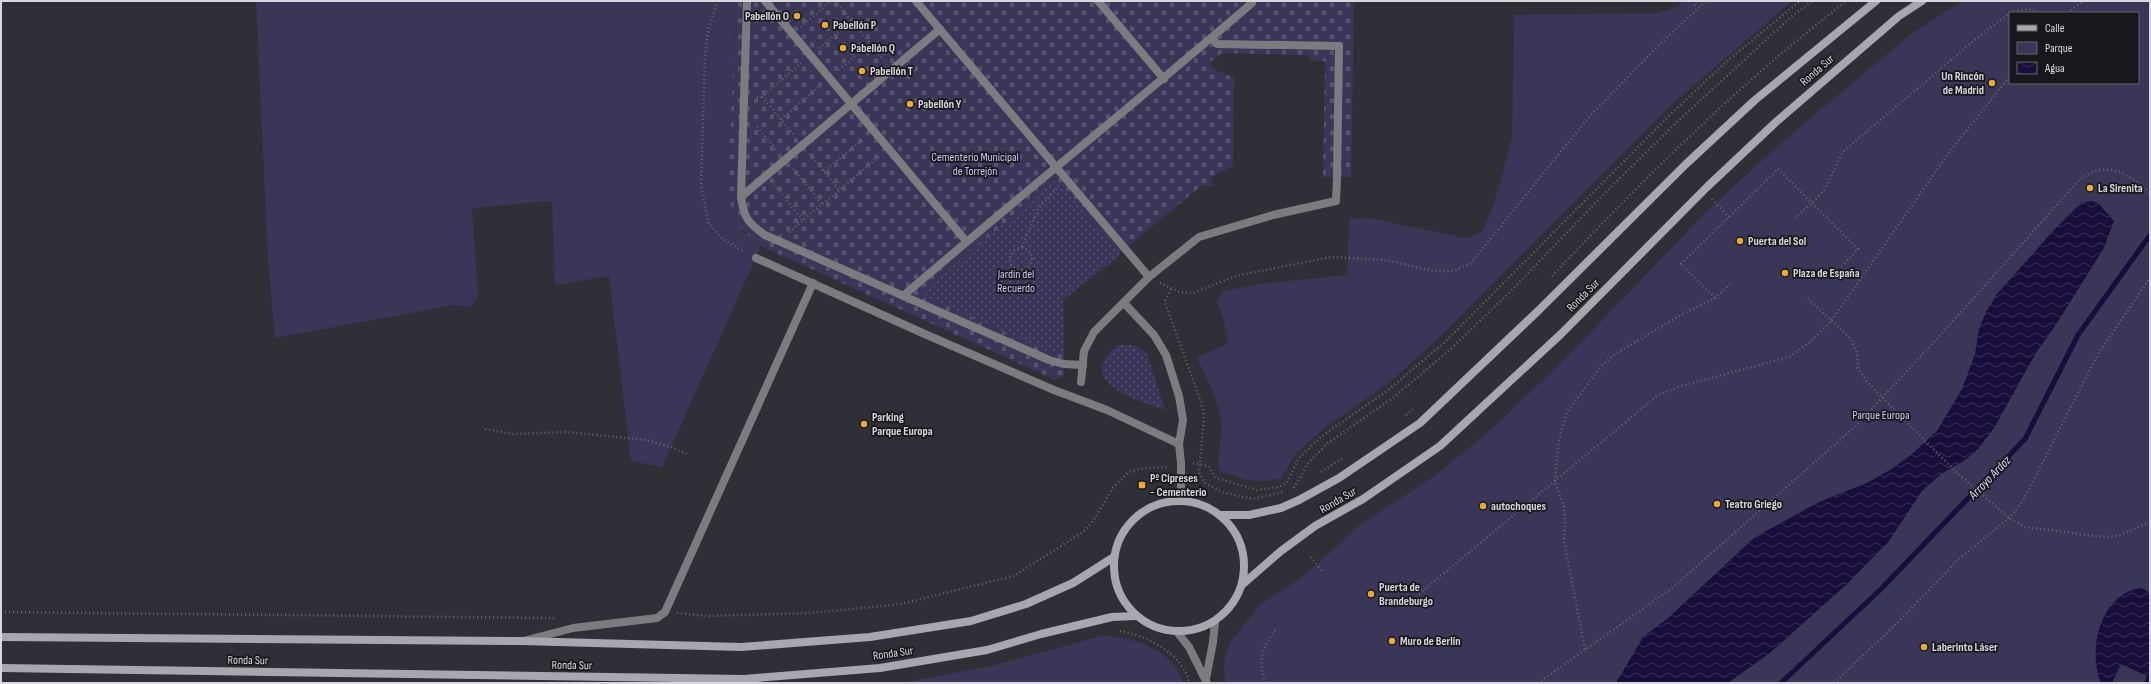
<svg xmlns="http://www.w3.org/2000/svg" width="2151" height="684" font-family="'Sofia Sans Condensed',sans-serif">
	<defs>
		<pattern id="cemetery-stones" width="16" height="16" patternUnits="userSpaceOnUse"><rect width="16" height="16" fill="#3a3658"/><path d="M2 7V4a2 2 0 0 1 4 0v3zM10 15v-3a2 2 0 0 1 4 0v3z" fill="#565270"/></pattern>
		<pattern id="garden-dots" width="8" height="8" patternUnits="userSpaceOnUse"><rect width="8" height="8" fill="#3a3658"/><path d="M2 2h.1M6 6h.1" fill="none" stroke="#565270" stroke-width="1.8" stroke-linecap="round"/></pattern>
		<pattern id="water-waves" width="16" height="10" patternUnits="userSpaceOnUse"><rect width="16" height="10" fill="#190d3c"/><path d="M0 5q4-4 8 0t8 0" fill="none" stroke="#3a3058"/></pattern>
	</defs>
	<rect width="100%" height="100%" fill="#2f2f37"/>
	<g fill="#3a3658" fill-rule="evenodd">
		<polygon points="256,1 736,1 728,189 742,232 761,246 662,467 631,461 609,276 555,285 552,201 472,208 478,296 471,307 455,305 275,338 268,260"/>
		<path d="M1682,1H1792L1672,104L1441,336L1390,382L1327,426L1296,453L1282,478C1254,484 1245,481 1219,470C1216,453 1224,436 1221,420C1218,399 1206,377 1197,358L1228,343L1223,317L1216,301L1223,291L1267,283L1347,275L1349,219L1368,218L1467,238L1482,231L1494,204L1512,138L1514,15L1656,13L1680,6Z"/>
		<path d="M1962,1H2150V683H1225L1224,661L1230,642L1261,604L1295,582L1318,564L1357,527L1436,475L1494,427L1573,351L1707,211L1788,137L1911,34ZM2010,13H2138V83H2010Z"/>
		<path d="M1105,635C1136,639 1173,649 1183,683H900L992,666Z"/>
	</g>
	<path fill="url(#cemetery-stones)" d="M736,1H1354L1351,177H1323L1325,61H1310L1309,55L1222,53L1210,62L1213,69L1234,78L1233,166L1210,178L1214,186H1201L1063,300L1064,375L1056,380L761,246C736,227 732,220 728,189Z"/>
	<g fill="url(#garden-dots)">
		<polygon points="1057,179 1120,255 1063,300 1064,354 1046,351 920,294"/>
		<path d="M1118,345H1134L1147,354L1165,410C1137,400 1072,382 1118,345Z"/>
	</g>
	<g fill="url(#water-waves)">
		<polygon points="2091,201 2098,203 2114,221 2104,248 2055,326 2036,353 1994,428 1978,449 1965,460 1941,474 1922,491 1889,541 1848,583 1771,652 1728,683 1616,683 1643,637 1667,619 1755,537 1819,502 1869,482 1893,468 1911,455 1937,431 1962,389 1975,354 1979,329 1986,312 1997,294 2054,230 2081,203"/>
		<path d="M2142,588L2150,593V682L2144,683L2147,676L2121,664L2112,683H2101C2087,649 2101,592 2142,588Z"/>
	</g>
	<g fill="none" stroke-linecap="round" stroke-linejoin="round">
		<polyline stroke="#190d3c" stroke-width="5" points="1781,683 1880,590 2025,439 2078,335 2150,235"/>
		<g stroke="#66666e" stroke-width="2.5" stroke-dasharray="1 3" stroke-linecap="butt">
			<polyline points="718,1 708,29 705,58 701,185 708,222 722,239 745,252"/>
			<polyline points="835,1 884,60"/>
			<polyline points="1694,1 1695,9"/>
			<polyline points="2068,13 2083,1"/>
			<polyline points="801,27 831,1"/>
			<polyline points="819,48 852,21"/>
			<polyline points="839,70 870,43"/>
			<polyline points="757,97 762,97 801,63"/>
			<polyline points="762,97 795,136"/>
			<polyline points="781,119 820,86"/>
			<polyline points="757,127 777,150"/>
			<polyline points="810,154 839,190"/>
			<polyline points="793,169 822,204"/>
			<polyline points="824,171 864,139"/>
			<polyline points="774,185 803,220"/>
			<polyline points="1712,199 1729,217"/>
			<path d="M1795,218C1804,209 1816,200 1824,190C1832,178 1835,164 1844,151L1978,37L2011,12L2029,9L2041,13"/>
			<polyline points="789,232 879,157"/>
			<polyline points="1022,247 1038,209 1057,188"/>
			<circle cx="1021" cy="259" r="11"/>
			<path d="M1552,276C1644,179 1740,82 1847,1"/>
			<polyline points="1160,283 1180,292 1193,293 1236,276 1331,257 1385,260 1434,271 1453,271 1471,263 1588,118 1663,41 1706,1"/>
			<polyline points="1171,289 1165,301 1167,308 1201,402 1204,416 1199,474 1205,483 1222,492 1253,499 1283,492"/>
			<polyline points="1715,298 1681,264 1778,169 1858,249 1842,266"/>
			<polyline points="1808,299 1851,339 1857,353 1858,368 1867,382 1955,471 2009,518 2025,527 2103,537 2118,536 2150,522"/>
			<polyline points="1406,415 1415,408"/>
			<polyline points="485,429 513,434 566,432 646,440 671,447 689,455"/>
			<polyline points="1193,463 1208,466 1216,478 1257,490 1278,487 1286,484 1299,458 1322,436 1387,391 1446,341 1672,113 1727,61 1800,1"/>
			<polyline points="1321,472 1344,457"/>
			<polyline points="1142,485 1168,473"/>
			<polyline points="1294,488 1309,462 1328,443 1394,397 1453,347 1512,290 1609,189 1678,121 1791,17 1812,1"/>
			<polyline points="1311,557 1323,572"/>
			<polyline points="1419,594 1658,395 1678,387 1789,357 1810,342 1831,321 1948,154 2010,76"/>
			<polyline points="1,612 554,618"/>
			<polyline points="677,613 707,616 811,613 901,604 1014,576 1083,532 1093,521 1113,488 1129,472 1144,468 1169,467"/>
			<path d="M1120,631C1146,635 1185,655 1189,683"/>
			<polyline points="1585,649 1564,541 1565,523 1564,507 1555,483 1558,443 1567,412 1602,365 1617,353 1679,316 1715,298 1730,284"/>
			<path d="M1265,683C1258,658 1261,649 1277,628"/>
			<path d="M1538,683L1671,589L1857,425L1955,319L2079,180C2107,159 2127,173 2150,193"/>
			<polyline points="1834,683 1895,625 1957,561 2009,518 2023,501 2098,354 2150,278"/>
		</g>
		<g stroke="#7c7c80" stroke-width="8">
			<path d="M747,1L741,197C744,218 748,223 765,235L1049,360L1064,364L1083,365"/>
			<polyline points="765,1 966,241"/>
			<polyline points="916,1 1056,167"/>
			<polyline points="1098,1 1164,79"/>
			<polyline points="1212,38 1217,44 1339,46"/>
			<polyline points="741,197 940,29"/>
			<polyline points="756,258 927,335 1054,390 1107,410 1179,444"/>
			<path d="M903,296C1018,197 1137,102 1252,3"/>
			<polyline points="1124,303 1154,335 1166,355 1179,396 1183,420 1179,444 1181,463 1181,501"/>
			<polyline points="1081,382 1084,351 1094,332 1149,277 1199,237 1273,215 1336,201 1337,177"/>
			<polyline points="527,640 573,628 657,618 665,612 813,283"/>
		</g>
		<g stroke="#7c7c80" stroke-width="8">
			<polyline points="1056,167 1149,277"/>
			<polyline points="1337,177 1339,46"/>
			<polyline points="1177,632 1189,647 1207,683"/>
			<polyline points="1206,679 1213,642 1215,622"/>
		</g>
		<g stroke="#a8a7ae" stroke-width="8">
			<circle cx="1179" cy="566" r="65"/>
			<polyline points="1220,515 1249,515 1281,508 1299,500 1339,478 1420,423 1538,311 1686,164 1755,100 1876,1"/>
			<polyline points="1243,584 1281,551 1315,526 1363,499 1440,446 1561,334 1707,187 1776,122 1899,16 1922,1"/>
			<polyline points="1,637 521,641 741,647 870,637 971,621 1026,604 1073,583 1114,557"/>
			<polyline points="1,668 744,679 880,668 987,650 1041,634 1112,617 1136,616"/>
		</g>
	</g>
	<g fill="#e8ab37" stroke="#18171b" stroke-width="1.5">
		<circle cx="797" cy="16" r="4"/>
		<circle cx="825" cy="25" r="4"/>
		<circle cx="843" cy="48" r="4"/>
		<circle cx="862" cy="71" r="4"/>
		<circle cx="1992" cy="83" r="4"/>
		<circle cx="910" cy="104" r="4"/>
		<circle cx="2090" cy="188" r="4"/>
		<circle cx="1740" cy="241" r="4"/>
		<circle cx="1785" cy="273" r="4"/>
		<circle cx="864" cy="424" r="4"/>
		<rect x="1138" y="481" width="8" height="8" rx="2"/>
		<circle cx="1717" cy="504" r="4"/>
		<circle cx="1483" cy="506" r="4"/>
		<circle cx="1371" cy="594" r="4"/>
		<circle cx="1392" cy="641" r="4"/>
		<circle cx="1924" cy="647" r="4"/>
	</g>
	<g text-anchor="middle" stroke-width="3.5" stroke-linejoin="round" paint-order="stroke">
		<g font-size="12" font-weight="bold" fill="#d8d7dd" stroke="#18171b" text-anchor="start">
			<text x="789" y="20" text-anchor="end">Pabellón O</text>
			<text x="833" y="29">Pabellón P</text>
			<text x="851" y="52">Pabellón Q</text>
			<text x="870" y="75">Pabellón T</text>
			<text x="1984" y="80" text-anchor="end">Un Rincón<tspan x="1984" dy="14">de Madrid</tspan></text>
			<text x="918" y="108">Pabellón Y</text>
			<text x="2098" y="192">La Sirenita</text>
			<text x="1748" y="245">Puerta del Sol</text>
			<text x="1793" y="277">Plaza de España</text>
			<text x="872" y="421">Parking<tspan x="872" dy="14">Parque Europa</tspan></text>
			<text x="1150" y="482">Pº Cipreses<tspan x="1150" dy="14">- Cementerio</tspan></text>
			<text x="1725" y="508">Teatro Griego</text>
			<text x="1491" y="510">autochoques</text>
			<text x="1379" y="591">Puerta de<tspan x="1379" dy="14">Brandeburgo</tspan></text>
			<text x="1400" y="645">Muro de Berlín</text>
			<text x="1932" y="651">Laberinto Láser</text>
		</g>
		<g font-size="12" fill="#d8d7dd" stroke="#18171b">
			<text transform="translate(1817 70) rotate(-41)" y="4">Ronda Sur</text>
			<text transform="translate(1583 295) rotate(-45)" y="4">Ronda Sur</text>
			<text transform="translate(1338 500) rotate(-30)" y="4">Ronda Sur</text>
			<text transform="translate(893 653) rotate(-8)" y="4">Ronda Sur</text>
			<text transform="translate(248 660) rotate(1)" y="4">Ronda Sur</text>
			<text transform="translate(572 665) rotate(1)" y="4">Ronda Sur</text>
		</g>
		<g font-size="12" fill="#cac6f8" stroke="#18171b">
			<text x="975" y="161">Cementerio Municipal<tspan x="975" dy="14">de Torrejón</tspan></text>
			<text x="1016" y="278">Jardín del<tspan x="1016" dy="14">Recuerdo</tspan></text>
			<text x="1881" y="419">Parque Europa</text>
		</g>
		<g font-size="13" font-style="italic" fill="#d8d5f7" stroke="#18171b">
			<text transform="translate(1989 477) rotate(-46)" y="5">Arroyo Ardoz</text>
		</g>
	</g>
	<rect width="2151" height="684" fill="none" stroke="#d8d7dd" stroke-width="4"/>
	<rect x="2009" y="12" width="130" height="72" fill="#18171b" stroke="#656469"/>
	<rect x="2017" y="25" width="20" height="6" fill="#a8a7ae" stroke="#656469"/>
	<text x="2045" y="32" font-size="12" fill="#d8d7dd">Calle</text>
	<rect x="2017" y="42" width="20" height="12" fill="#3a3658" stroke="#656469"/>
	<text x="2045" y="52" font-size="12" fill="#d8d7dd">Parque</text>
	<rect x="2017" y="62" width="20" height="12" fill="url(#water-waves)" stroke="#656469"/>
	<text x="2045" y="72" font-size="12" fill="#d8d7dd">Agua</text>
</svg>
